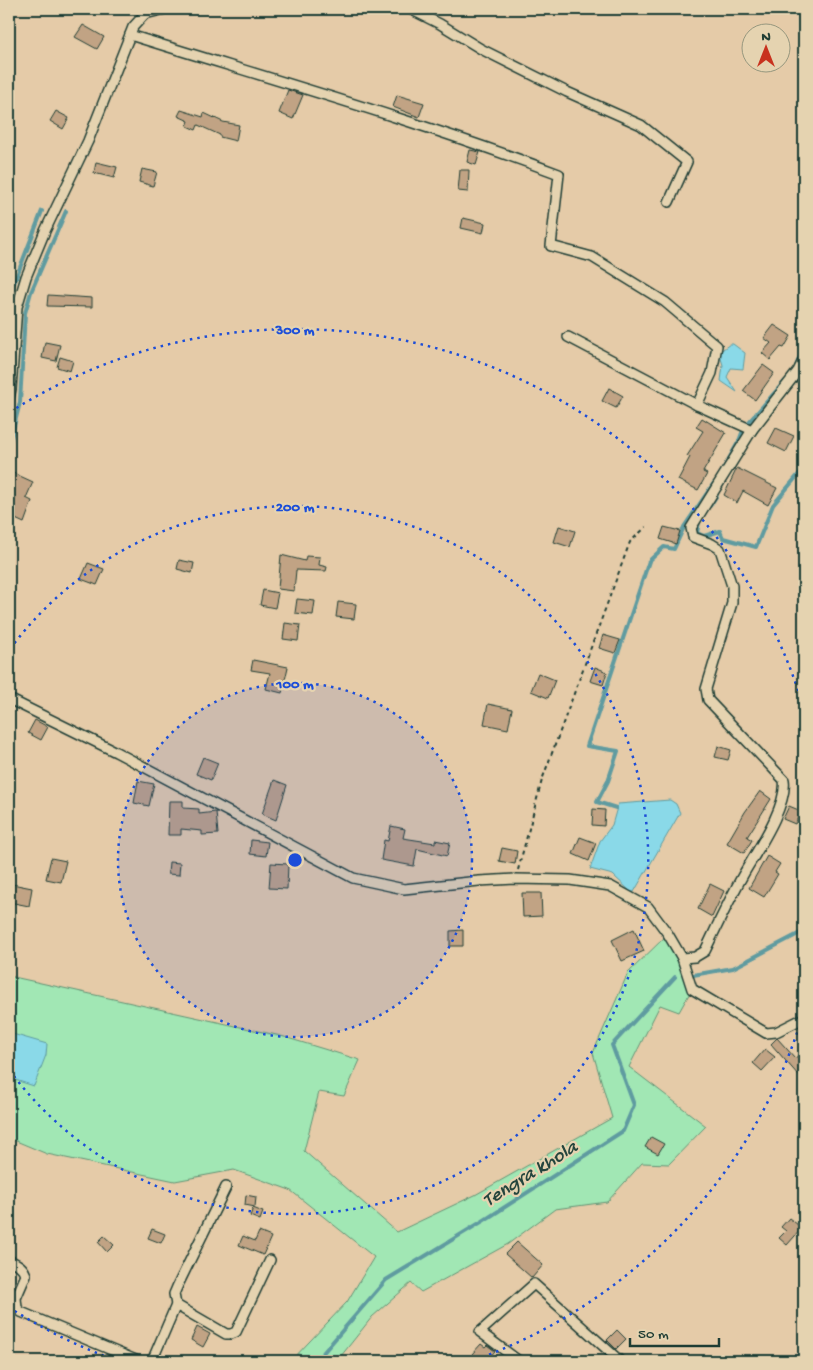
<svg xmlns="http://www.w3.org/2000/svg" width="813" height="1370" font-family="'Gochi Hand',sans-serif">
	<rect width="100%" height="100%" fill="#e5cba8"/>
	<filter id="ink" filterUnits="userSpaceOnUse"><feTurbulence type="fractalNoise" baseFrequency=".02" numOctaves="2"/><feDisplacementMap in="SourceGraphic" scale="10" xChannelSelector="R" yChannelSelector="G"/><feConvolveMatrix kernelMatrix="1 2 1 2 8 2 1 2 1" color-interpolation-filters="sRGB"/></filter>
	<g filter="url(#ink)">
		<polygon fill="#a1e7b4" stroke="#609274" points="668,934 692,989 679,1012 660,1005 629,1067 706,1126 669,1164 642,1163 607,1202 555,1209 508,1244 421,1292 411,1283 372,1317 337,1361 291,1361 347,1302 374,1257 290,1190 234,1170 175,1181 47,1154 9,1138 9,976 281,1036 360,1060 344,1096 319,1092 304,1151 397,1232 475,1195 612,1118 593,1053 628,973"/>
		<g fill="#8ad9e8" stroke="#5f9ba0">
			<polygon points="730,344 733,344 745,353 743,369 731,368 727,377 737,392 721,381 723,365 719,352"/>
			<polygon points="670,800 676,804 680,813 634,892 631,892 613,875 590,869 600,841 612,825 618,804"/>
			<polygon points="9,1033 47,1044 46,1055 34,1086 9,1078"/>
		</g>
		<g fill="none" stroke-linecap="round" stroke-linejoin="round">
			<g stroke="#5f9ba0" stroke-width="4">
				<polyline points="14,283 42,211"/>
				<polyline points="9,294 9,292"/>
				<polyline points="796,366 804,347"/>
				<polyline points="747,424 785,381"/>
				<polyline points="9,446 20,402 25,313 31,292 66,211"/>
				<polyline points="722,471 739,441 742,433"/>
				<polyline points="710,506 717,495"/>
				<polyline points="699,522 697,533 704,536 720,531 723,538 756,547 773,505 804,468"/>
				<polyline points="616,808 597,802 608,781 618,751 587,746 649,561 664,547 674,549 684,527 714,483"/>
				<polyline points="693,975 733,968 804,931"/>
				<polyline points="316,1361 386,1280 483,1221 623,1131 634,1105 612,1045 675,977"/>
			</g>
		</g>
		<g fill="#c1a384" stroke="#1f3d34">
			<polygon points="83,25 104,37 97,49 75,37"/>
			<polygon points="288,90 303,95 293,119 279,113"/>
			<polygon points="397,95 424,103 419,117 393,107"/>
			<polygon points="181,110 203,117 204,113 223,122 239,125 236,141 220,137 220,135 198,125 196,130 187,126 189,121 178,116"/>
			<polygon points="56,111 69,118 63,129 50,121"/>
			<polygon points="470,150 480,152 476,165 467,162"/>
			<polygon points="96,162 117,167 114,178 94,173"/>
			<polygon points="142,169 157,172 153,186 139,182"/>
			<polygon points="460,170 469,170 468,192 458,191"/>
			<polygon points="463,218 485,223 483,233 461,228"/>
			<polygon points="48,295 92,298 92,307 47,306"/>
			<polygon points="774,325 791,336 784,348 781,347 770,360 762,353 771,343 764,338"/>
			<polygon points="45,342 60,345 56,361 42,358"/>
			<polygon points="60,357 73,361 70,371 57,367"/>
			<polygon points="763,365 774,373 755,400 743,391"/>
			<polygon points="609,388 623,396 616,408 602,401"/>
			<polygon points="702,418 726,433 703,472 707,474 698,490 678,480 690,457 687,456 703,431 696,427"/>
			<polygon points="776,428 794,436 786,452 768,443"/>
			<polygon points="737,468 777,488 768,505 743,491 737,503 724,495"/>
			<polygon points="9,471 33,482 26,498 32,501 24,523 9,516"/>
			<polygon points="559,526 575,531 570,547 554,542"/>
			<polygon points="664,527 680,531 676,544 660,539"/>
			<polygon points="281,555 305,561 306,556 320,557 319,565 327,567 326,571 296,570 294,591 278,589"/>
			<polygon points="179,560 194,563 192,573 177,569"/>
			<polygon points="88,563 104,569 97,585 81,579"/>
			<polygon points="263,590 278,593 275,608 260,605"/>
			<polygon points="297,599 315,601 313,615 295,613"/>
			<polygon points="338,602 356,604 354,619 336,617"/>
			<polygon points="285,623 300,625 298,641 283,639"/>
			<polygon points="603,635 620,640 615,653 599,648"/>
			<polygon points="253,660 288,667 282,693 266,689 270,673 251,670"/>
			<polygon points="595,667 607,672 603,685 590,681"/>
			<polygon points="538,673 555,680 548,698 531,691"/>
			<polygon points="488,704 512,709 508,729 484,724"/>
			<polygon points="35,720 48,727 41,740 28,733"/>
			<polygon points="718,746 731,750 728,760 715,757"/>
			<polygon points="203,757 218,763 211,780 196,774"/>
			<polygon points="274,780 287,785 276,820 262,814"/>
			<polygon points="138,781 154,784 149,806 134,803"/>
			<polygon points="760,791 771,799 747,837 752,840 744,853 727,843 745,812"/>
			<polygon points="169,801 183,801 183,808 199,809 199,814 216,812 218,834 202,835 202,831 181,829 181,835 168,835"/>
			<polygon points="789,806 801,811 795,824 783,819"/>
			<polygon points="593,809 605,810 604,826 592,825"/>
			<polygon points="391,826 405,829 403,838 435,843 435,840 450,843 447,856 417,849 414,866 381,860 384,840 388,841"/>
			<polygon points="580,837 596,843 589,861 573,854"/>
			<polygon points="251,840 268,842 266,856 250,854"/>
			<polygon points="502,848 517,851 515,864 499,861"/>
			<polygon points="767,856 780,864 775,872 778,874 764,897 749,888"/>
			<polygon points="51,858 66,861 61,882 46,879"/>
			<polygon points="169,862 180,863 179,875 168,874"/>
			<polygon points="271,863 288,864 287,889 269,888"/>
			<polygon points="12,884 32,888 29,906 9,902"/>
			<polygon points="710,884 724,891 712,917 698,909"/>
			<polygon points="522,893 541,893 542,916 523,917"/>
			<polygon points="634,929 644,951 622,961 612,940"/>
			<polygon points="463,930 463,946 450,946 450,931"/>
			<polygon points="777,1038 795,1058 798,1056 804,1064 804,1072 799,1076 771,1044"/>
			<polygon points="765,1049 775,1057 762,1071 753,1063"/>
			<polygon points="651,1137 664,1144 658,1154 645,1147"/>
			<polygon points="246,1195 256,1197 255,1207 245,1205"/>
			<polygon points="253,1208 263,1212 260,1220 250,1216"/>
			<polygon points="789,1218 802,1228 787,1245 779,1238 786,1231 781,1227"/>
			<polygon points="152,1229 165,1234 161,1243 148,1238"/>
			<polygon points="259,1232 271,1237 263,1255 239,1245 243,1236 255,1241"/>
			<polygon points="104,1236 114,1245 107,1252 98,1242"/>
			<polygon points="517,1242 543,1265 532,1278 505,1254"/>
			<polygon points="197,1327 210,1334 203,1347 191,1340"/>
			<polygon points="617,1330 626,1339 616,1349 607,1340"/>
			<polygon points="481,1344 485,1347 487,1345 495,1351 486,1361 481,1361 472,1354"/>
		</g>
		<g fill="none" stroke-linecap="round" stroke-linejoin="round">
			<defs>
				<g id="minor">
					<polyline points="410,9 440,24 481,49 567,92 641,125 687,162 669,202"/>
					<path d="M130,35C274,80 419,121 559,174L551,246L592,257L665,302L717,346L712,373L697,405L752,430"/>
					<polyline points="568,337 697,405"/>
					<polyline points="9,398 11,389 17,307 26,277 45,231 88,141 133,27 145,14 165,9"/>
					<polyline points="9,699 116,752 353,878 404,889 479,881 515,879 570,880 610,886 648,907 668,934 682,958 692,989 766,1033 776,1032 804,1018"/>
					<path d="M682,958L695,957L705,951C717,926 729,900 743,875C756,852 788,806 784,780L708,700L706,689L732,603V586L720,549L712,544L693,537L691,528L752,430L798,371L804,359"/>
					<path d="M9,1260C17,1264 23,1266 26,1275L16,1298L17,1308L21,1312L138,1361"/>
					<polyline points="176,1305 174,1294 177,1287 226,1187"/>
					<polyline points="152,1361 176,1305 226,1334 231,1334 236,1332 270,1260"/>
					<polyline points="519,1361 480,1332 534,1284 620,1361"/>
				</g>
			</defs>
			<use href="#minor" stroke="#1f3d34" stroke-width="12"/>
			<polyline stroke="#1f3d34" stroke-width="2" stroke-dasharray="4 4" stroke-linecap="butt" points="518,870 542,780 630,542 646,527"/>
			<use href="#minor" stroke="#e5d3b0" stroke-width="9"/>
		</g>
	</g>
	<circle cx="295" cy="860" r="177" fill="#1d4ed8" fill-opacity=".12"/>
	<g fill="none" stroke="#1d4ed8" stroke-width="2.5" stroke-dasharray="2.5 5">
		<circle cx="295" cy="860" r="177"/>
		<path d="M10 649A354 354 0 1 1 10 1071"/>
		<path d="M804 1011A531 531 0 0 1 472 1361M118 1361A531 531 0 0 1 10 1308M10 412A531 531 0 0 1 804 709"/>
	</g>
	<g text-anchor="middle" stroke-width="4.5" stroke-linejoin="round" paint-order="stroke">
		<g font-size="20" font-style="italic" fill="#24453d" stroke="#e5d3b0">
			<text transform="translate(529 1172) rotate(-32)" y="7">Tengra khola</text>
		</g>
	</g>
	<circle cx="295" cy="860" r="8" fill="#1d4ed8" stroke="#e5d3b0" stroke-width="2.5"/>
	<g font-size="15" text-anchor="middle" font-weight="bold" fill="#1d4ed8" stroke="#e5d3b0" stroke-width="4.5" stroke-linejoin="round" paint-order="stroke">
		<text x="295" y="334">300 m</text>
		<text x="295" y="511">200 m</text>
		<text x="295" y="688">100 m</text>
	</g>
	<rect width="813" height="1370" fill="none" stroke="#e5d3b0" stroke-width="30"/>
	<rect x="15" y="15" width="783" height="1340" fill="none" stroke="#1f3d34" stroke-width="2" filter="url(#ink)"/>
	<g transform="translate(766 48)"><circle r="24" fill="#e5d3b0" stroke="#96977e"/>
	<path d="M0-4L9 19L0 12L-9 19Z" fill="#c8321e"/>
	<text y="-8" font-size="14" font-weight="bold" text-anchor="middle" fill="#1f3d34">N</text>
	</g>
	<path d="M630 1338v8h89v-8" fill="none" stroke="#1f3d34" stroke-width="2.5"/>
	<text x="638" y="1338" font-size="15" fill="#1f3d34" stroke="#e5d3b0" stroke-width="4" paint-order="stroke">50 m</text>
</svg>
